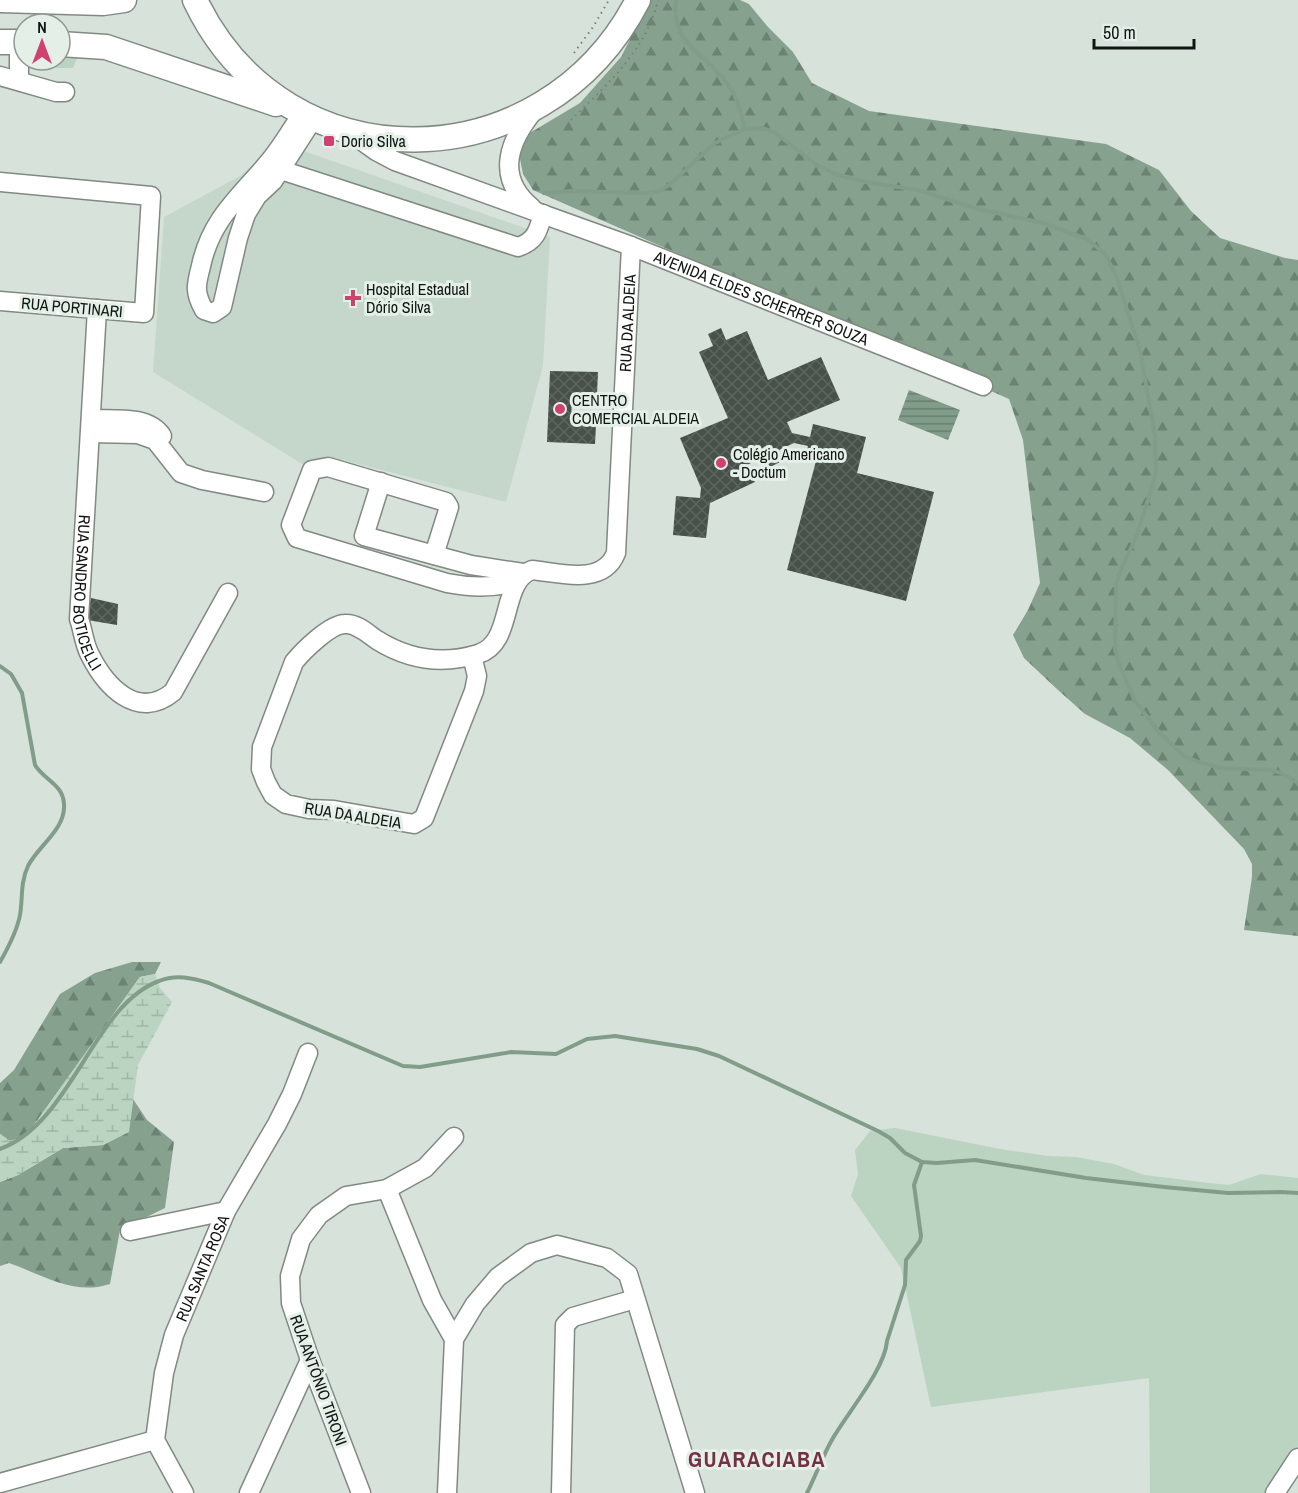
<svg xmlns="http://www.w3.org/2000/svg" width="1298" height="1493" font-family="'Archivo Narrow',sans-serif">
	<defs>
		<pattern id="forest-firs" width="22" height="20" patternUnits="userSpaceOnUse" patternTransform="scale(1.5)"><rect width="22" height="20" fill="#86a28e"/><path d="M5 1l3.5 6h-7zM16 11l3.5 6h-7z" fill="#6c8373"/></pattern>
		<pattern id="wetland-marsh" width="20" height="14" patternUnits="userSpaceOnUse" patternTransform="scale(1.5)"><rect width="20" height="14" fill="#bad4c1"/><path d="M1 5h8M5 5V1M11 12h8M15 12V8" fill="none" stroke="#9fb5a5"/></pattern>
		<pattern id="water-rules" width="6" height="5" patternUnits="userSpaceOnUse" patternTransform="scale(1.5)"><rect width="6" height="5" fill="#819d89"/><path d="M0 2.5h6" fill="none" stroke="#687f6f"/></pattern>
		<pattern id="building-cross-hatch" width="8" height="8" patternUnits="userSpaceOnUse" patternTransform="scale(1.5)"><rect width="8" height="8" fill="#475049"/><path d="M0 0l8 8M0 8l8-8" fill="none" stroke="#5d655f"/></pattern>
	</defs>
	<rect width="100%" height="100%" fill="#d7e2da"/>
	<polygon fill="#c5d7ca" points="278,142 550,237 543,366 506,502 327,456 312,470 153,372 164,217 240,176"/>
	<g fill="#bad4c1">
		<polygon points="60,51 71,52 77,58 73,68 31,68 31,60 60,60"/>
		<polygon points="895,1128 1000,1149 1048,1156 1076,1157 1114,1164 1144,1175 1210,1183 1229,1185 1261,1174 1298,1178 1298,1446 1265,1493 1150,1493 1149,1378 931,1407 901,1268 851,1196 858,1174 855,1150 870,1131"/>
	</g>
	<g fill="url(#forest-firs)">
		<polygon points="650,0 740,0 749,4 768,27 793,52 812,83 869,111 1106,144 1159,170 1191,211 1220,238 1285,258 1298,260 1298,936 1244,930 1252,877 1252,864 1244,849 1168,770 1130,738 1085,714 1058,690 1024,658 1013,635 1028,610 1040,583 1023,440 1009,399 533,190 523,174 516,139 523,137 580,103 621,57"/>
		<polygon points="132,962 161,962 155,974 140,977 26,1136 10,1141 0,1134 0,1083 14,1070 60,994 95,973"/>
		<path d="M133,1099L147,1120L174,1142L165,1208L120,1230L110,1284C74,1296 43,1275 9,1263L0,1266V1182L18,1175L63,1148L103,1145L128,1132Z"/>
	</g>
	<polygon fill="url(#wetland-marsh)" points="155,974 160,988 172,1002 138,1065 129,1132 103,1145 63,1148 18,1175 0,1182 0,1134 10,1141 26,1136 140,977"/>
	<polygon fill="url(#water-rules)" points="909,390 960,410 948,440 898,420"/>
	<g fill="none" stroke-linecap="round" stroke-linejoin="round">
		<g stroke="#819d89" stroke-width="4">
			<path d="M676,0C670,45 708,55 728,85C738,98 741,113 745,129"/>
			<polyline points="544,193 573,191 646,193 659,191 669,185 715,143 745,129 762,128 774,132 817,165 835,174 866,182 918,190 978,209 1043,223 1087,239 1106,255 1117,278 1140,351 1155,436 1156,474 1137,535 1120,572 1116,585 1115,649 1119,664 1135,701 1159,732 1184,756 1199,762 1221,768 1271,770 1281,773 1298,783"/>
			<path d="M0,666L11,674L22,693L35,765C44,780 63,784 64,804C66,829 38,846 28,866C20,883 23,898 20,915C17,931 8,948 0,962"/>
			<path d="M0,1149C72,1123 93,1005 159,981C176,974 192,978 209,983L403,1066L420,1067L511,1052L556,1054L587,1039L615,1036L697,1049L719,1056L878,1131L890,1138L905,1153L922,1162L937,1163L975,1160L1086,1178L1164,1187L1228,1193L1281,1192L1298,1193"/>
			<path d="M807,1493C816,1475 823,1455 833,1438C848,1412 885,1369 887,1341L905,1285L906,1260L920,1241L921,1236L914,1185L922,1162"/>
		</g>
	</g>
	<g fill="url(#building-cross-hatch)">
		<polygon points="721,328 726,340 747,331 768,380 821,357 840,400 787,422 792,433 810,437 813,424 866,437 857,473 934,492 906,601 787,570 816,461 805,458 808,446 794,443 779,450 784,460 764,470 759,459 747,465 755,482 710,503 706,538 673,535 676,496 700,498 701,488 680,438 728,418 699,352 713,346 708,334"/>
		<polygon points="550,371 598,372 597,394 572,393 571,424 596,425 595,444 547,442"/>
		<polygon points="91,598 118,604 117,625 87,620"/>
	</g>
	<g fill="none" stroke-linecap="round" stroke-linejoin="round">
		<defs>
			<g id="minor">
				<polyline points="0,76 56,92 65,92"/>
				<polyline points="19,80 19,42"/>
				<path d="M302,114C291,130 281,148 268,163C239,198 211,219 201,266C196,285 194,292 204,310L213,313L222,307L238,238L246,214L257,196L273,181L313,119"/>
				<path id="s1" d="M348,131L376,151L395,161L631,246L983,386"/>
				<path d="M281,170L518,247C536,241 538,231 543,214"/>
				<polyline points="0,182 151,196 144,313 0,301"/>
				<path d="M532,208C494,177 509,140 536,108"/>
				<path id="s2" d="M97,309L79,619C83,630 84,644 90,655C106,687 138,721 173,692L228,593"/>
				<path d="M91,419C115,420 148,415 162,436"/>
				<polyline points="91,433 138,434 155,440 181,473 202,480 264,492"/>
				<polyline points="381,482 364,536 471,565 523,573"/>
				<path d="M434,555L449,507L446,502L328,467L312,470L291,525L297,538L447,583C472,588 493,588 517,582"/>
				<path id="s3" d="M472,656L477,676L474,691L424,818L414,824L334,810L309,809L286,804L273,795L266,782L261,769L262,747L294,662C303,651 330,624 345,624C357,623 368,634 377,640C409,660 442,665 478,654C515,643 499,582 532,570C560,573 603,586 616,553L631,246"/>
				<polyline points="387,1189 432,1300 454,1339"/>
				<polyline points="130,1231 226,1211"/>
				<polyline points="0,1483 155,1440"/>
				<path id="s4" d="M184,1493L155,1440L164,1373L174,1335L226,1211L277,1124L292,1094L308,1053"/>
				<polyline points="249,1493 310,1360"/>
				<polyline points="361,1493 310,1360 291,1303 290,1276 301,1239 319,1215 346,1196 387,1189 425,1168 454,1137"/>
				<polyline points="447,1493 454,1339 475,1304 498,1277 531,1253 557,1245 607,1258 628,1274 695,1493"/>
				<polyline points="561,1493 565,1325 573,1317 635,1299"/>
				<polyline points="1275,1493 1298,1458"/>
			</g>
			<g id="major">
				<polyline points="0,0 103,3 124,0"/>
				<path d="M195,0C285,189 544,183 638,0"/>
				<polyline points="0,42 24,42"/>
				<polyline points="60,44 106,47 276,104"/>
			</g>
		</defs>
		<use href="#minor" stroke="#808a83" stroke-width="21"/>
		<use href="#major" stroke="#808a83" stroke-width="27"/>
		<g stroke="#777f79" stroke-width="2" stroke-dasharray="1.5 4.5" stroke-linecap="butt">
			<polyline points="574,53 593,27 609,0"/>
			<path d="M571,120C606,86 647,49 658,0"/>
		</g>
		<use href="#minor" stroke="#fff" stroke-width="18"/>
		<use href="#major" stroke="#fff" stroke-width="24"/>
	</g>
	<g fill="#ce4170" stroke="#e4f0e7" stroke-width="2">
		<rect x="323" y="135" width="12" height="12" rx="3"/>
		<path d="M350 289h6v6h6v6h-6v6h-6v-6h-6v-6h6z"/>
		<circle cx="560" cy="409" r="6"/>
		<circle cx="721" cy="463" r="6"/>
	</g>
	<g text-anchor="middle" stroke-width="6" stroke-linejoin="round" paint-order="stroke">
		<g font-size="16" fill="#101412" stroke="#e4f0e7" text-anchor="start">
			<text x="341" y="147">Dorio Silva</text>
			<text x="366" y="295">Hospital Estadual<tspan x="366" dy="18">Dório Silva</tspan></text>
			<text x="572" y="406">CENTRO<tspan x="572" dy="18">COMERCIAL ALDEIA</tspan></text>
			<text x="733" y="460">Colégio Americano<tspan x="733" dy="18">- Doctum</tspan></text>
		</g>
		<g font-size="16" fill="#101412" stroke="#e4f0e7">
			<text dy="6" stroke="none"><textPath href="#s1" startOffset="447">AVENIDA ELDES SCHERRER SOUZA</textPath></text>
			<text transform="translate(72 307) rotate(5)" y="6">RUA PORTINARI</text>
			<text dy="6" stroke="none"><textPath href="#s3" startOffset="1106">RUA DA ALDEIA</textPath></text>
			<text dy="6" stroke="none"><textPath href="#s2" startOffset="285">RUA SANDRO BOTICELLI</textPath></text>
			<text transform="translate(353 815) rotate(9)" y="6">RUA DA ALDEIA</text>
			<text dy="6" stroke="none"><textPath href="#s4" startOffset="240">RUA SANTA ROSA</textPath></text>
			<text transform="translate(319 1380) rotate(70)" y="6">RUA ANTÔNIO TIRONI</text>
		</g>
		<g font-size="22" font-weight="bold" letter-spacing="1.5" fill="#763045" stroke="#e4f0e7">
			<text x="757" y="1467">GUARACIABA</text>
		</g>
	</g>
	<g transform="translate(42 42)"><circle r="28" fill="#e4f0e7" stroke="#8f9892" stroke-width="1.5"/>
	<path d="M0-4.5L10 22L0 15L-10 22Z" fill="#ce4170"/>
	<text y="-9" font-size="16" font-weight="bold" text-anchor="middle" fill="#101412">N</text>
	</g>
	<path d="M1094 39v9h100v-9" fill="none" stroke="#101412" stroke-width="3"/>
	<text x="1103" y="39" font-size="18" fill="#101412" stroke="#e4f0e7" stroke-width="4.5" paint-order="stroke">50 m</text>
</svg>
